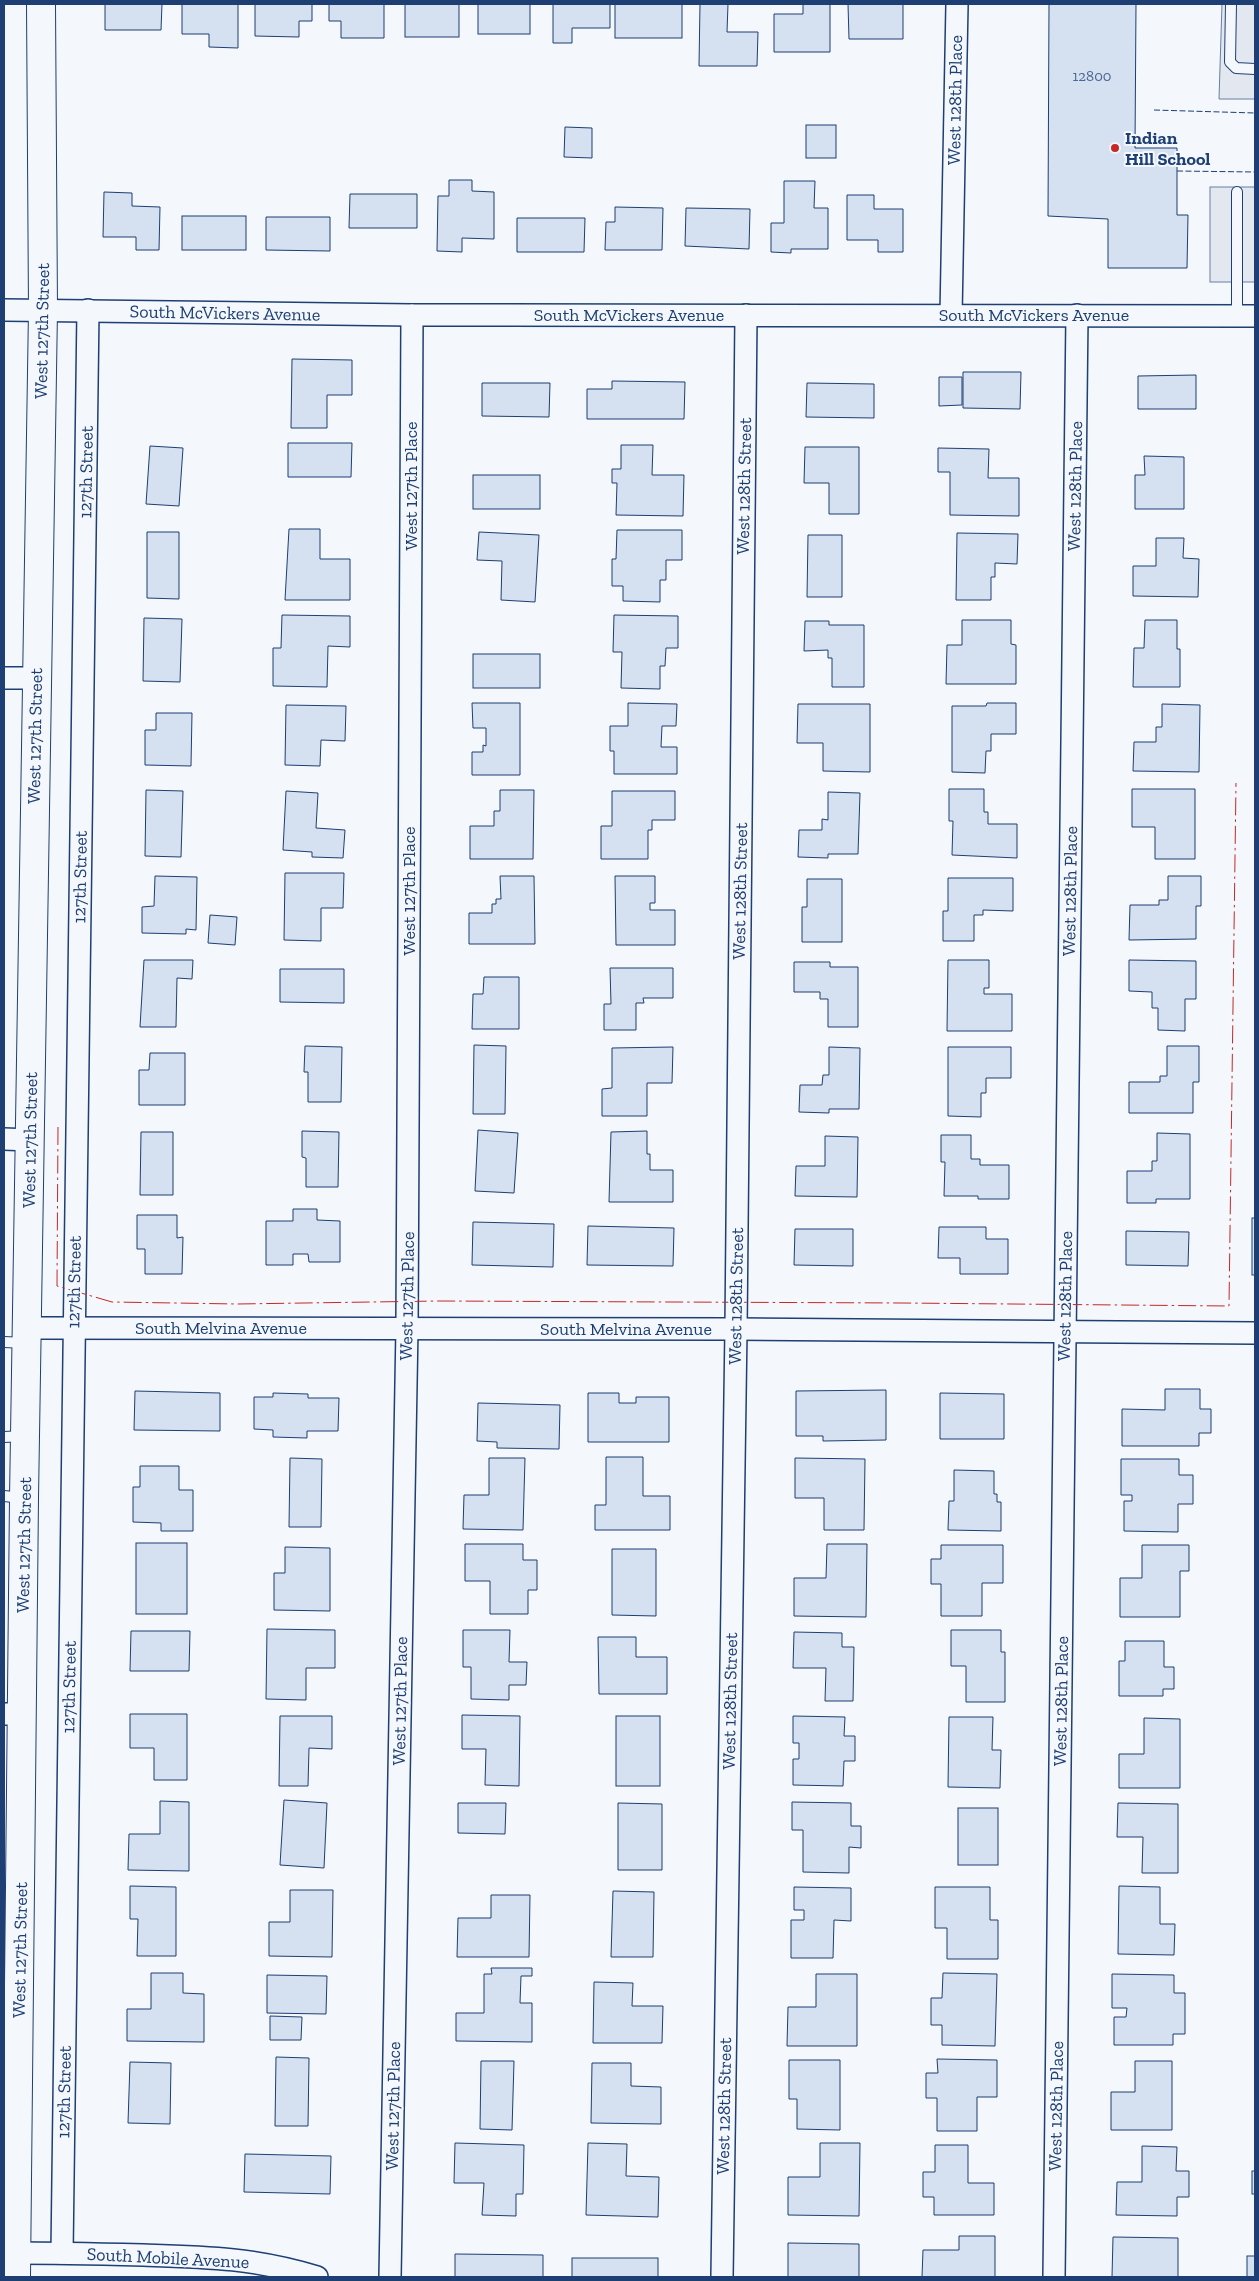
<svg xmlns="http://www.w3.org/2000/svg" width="1259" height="2281" font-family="'Zilla Slab',serif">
	<rect width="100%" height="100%" fill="#f4f7fb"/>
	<g fill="#e3e8f0" stroke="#687fa3">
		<polygon points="1222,4 1255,4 1255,99 1219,99"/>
		<rect x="1210" y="187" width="45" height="95"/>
	</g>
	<g fill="#d5e0f0" stroke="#1d3f73">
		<polygon points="105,4 162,4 161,30 105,30"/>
		<polygon points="182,4 238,4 238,48 209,47 209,34 182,34"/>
		<polygon points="255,4 312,4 312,21 299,21 299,37 255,36"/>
		<polygon points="329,4 384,4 384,38 341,38 341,21 329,21"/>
		<rect x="405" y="4" width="54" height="33"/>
		<rect x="478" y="4" width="52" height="30"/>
		<polygon points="553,4 610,4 610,28 572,28 572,43 553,43"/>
		<rect x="615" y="4" width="67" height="34"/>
		<polygon points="700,4 728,4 727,32 758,32 757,66 699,66"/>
		<polygon points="803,4 830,4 830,52 774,52 774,14 803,14"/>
		<polygon points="848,4 903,4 903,39 849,39"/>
		<polygon points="1049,4 1136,4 1135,148 1177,148 1177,215 1188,215 1187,268 1108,268 1108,219 1048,216"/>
		<rect x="806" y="125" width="30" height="33"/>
		<polygon points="565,127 592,128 592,158 564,157"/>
		<polygon points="449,180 472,180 472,191 494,192 494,239 462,238 462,252 437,251 438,196 449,196"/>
		<polygon points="784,181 815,181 814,208 828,208 828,249 791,249 791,253 771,252 771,223 784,223"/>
		<polygon points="104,192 132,193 132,206 160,207 159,250 136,250 136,237 103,237"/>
		<polygon points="350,194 417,194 417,228 349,228"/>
		<polygon points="847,195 874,195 874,209 903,209 903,252 878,252 878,240 847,240"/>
		<polygon points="615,207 663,208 662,250 605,250 606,222 615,222"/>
		<polygon points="686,208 750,209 749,249 685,246"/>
		<rect x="182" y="216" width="64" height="34"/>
		<polygon points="266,217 330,217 330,251 266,250"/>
		<polygon points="517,218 585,218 584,252 517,252"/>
		<polygon points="292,359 352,360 352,395 327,395 327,428 291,428"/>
		<polygon points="963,372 1021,372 1020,409 963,408"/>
		<polygon points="1196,375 1196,409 1138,409 1138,376"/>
		<polygon points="939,377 962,377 962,405 939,406"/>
		<polygon points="612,381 685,382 684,419 587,419 587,389 612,389"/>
		<polygon points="482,383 550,383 549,417 482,416"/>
		<polygon points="807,383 874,384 874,418 806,417"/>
		<polygon points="288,443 352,443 351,477 288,477"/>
		<polygon points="621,445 653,445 652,475 684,475 683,516 616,515 617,483 612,483 612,469 621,469"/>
		<polygon points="150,446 183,448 179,506 146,504"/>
		<polygon points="805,447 859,447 859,514 829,514 829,483 804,483"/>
		<polygon points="938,448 989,449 988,478 1019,478 1019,516 950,515 950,472 938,472"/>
		<polygon points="1144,456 1184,457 1184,509 1135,509 1135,475 1145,475"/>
		<rect x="473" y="475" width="67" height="34"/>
		<polygon points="289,529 320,529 320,559 350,559 350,600 285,600"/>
		<polygon points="617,530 682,530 682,560 666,560 666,580 660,580 660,602 623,601 623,586 612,586 612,559 616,559"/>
		<polygon points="147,532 179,532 179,599 147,598"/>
		<polygon points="479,532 539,535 535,602 501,600 502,561 477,560"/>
		<polygon points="957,533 1018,534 1017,564 995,563 995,577 991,577 991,600 956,600"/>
		<polygon points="808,535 842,535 842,597 807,597"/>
		<polygon points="1156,538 1184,538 1183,558 1199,559 1198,597 1133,596 1133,566 1156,566"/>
		<polygon points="282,615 350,616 350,647 328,646 327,687 273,686 273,648 281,648"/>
		<polygon points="614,615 678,616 678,648 666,648 665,666 660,666 660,689 621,688 622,652 613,652"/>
		<polygon points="144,618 182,619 180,682 143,681"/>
		<polygon points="962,620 1011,620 1011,644 1016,645 1016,684 946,684 947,645 962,645"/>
		<polygon points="1145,620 1177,620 1177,649 1180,649 1180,687 1133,687 1134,648 1144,648"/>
		<polygon points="805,621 829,621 829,625 864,625 864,687 832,687 832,658 828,658 828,650 804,651"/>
		<rect x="473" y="654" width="67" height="34"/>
		<polygon points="472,703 520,703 520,775 472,775 472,752 483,752 483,745 486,746 486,728 473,728"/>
		<polygon points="628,703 677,704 676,726 662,726 661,747 677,747 677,774 614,774 614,751 610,751 610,726 628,726"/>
		<polygon points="987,703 1016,703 1016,734 991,734 991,751 986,751 985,773 952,772 952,706 986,706"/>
		<polygon points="798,704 870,704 870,772 823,771 823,743 797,743"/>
		<polygon points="1162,704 1200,705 1199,772 1133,771 1134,742 1156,742 1156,727 1162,727"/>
		<polygon points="286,705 346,706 345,741 321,740 320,766 285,765"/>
		<polygon points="156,713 192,713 191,766 145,765 145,730 156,730"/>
		<polygon points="949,789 984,789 984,812 988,812 988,824 1017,824 1017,858 952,855 953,821 949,821"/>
		<polygon points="1132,789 1195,789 1195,859 1155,859 1155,827 1132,827"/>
		<polygon points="146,790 183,791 181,857 145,856"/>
		<polygon points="500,790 534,790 533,859 470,859 470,826 494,826 494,811 500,811"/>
		<polygon points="286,791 318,793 316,828 345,830 343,858 312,857 312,852 283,850"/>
		<polygon points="612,791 675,791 675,820 652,820 652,830 648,830 648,859 601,859 601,826 612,826"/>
		<polygon points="828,792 860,793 858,854 828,854 828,858 798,857 799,830 822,830 822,819 828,820"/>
		<polygon points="285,873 344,873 343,908 321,908 321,941 284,940"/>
		<polygon points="155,876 197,877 196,930 186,929 186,934 142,933 142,907 154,906"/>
		<polygon points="500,876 534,876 535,944 469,944 469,913 492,913 492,904 496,904 496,899 501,899"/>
		<polygon points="615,876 655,876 655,903 650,903 650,910 675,910 675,945 616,945"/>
		<polygon points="1168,876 1201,876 1201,906 1196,906 1196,939 1129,940 1130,905 1159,905 1159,900 1168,900"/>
		<polygon points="948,878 1013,878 1013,911 983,910 983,915 974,915 974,941 943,941 943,911 948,911"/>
		<polygon points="807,879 842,879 842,942 802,942 802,907 807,907"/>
		<polygon points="210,915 237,917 235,945 208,943"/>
		<polygon points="144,960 193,960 192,979 177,978 176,1027 140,1027"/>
		<polygon points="948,960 989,960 989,988 984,988 984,994 1012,994 1012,1031 947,1031"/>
		<polygon points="1129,960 1196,961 1196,999 1185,999 1185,1031 1158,1030 1158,1008 1152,1008 1152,992 1129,991"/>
		<polygon points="794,962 830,962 830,967 858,967 858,1027 828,1027 828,999 820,999 820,992 794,992"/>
		<polygon points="610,968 673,968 673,998 643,998 644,1003 636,1003 636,1030 604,1030 604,1004 611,1004"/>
		<polygon points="280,969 344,969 344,1003 280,1002"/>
		<polygon points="484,977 519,977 519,1029 472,1029 473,994 483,994"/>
		<polygon points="474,1045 506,1046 505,1114 473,1114"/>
		<polygon points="305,1046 342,1047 341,1102 308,1102 308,1072 304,1072"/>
		<polygon points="1167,1046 1199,1046 1199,1082 1193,1082 1193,1113 1129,1113 1129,1082 1160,1082 1160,1076 1167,1076"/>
		<polygon points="673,1047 672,1083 647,1083 647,1116 602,1116 602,1089 612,1088 612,1048"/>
		<polygon points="829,1047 860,1048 859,1109 829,1109 829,1113 799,1112 800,1085 822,1085 823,1075 829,1075"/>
		<polygon points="948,1047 1011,1047 1011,1078 986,1078 986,1093 981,1093 981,1117 948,1116"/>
		<polygon points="150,1053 185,1053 185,1105 139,1105 139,1070 149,1070"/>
		<polygon points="478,1130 518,1133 514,1193 475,1191"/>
		<polygon points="302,1131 339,1132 338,1187 306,1187 306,1158 302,1157"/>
		<polygon points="647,1131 647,1154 650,1154 650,1170 673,1170 673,1202 609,1202 611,1132"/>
		<polygon points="141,1132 173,1132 173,1195 140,1195"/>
		<polygon points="1157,1133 1190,1134 1190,1199 1156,1199 1156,1203 1127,1203 1127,1171 1152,1171 1152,1161 1157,1161"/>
		<polygon points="941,1135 971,1135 971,1159 980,1159 980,1165 1009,1165 1009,1199 978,1199 978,1196 944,1196 945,1162 941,1162"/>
		<polygon points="825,1136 858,1137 857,1197 795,1196 796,1166 825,1166"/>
		<polygon points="293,1209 317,1209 317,1220 340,1221 340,1262 309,1262 308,1254 293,1254 293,1265 266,1265 266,1221 293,1221"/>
		<polygon points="137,1215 177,1215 177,1238 183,1237 182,1274 145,1274 145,1249 137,1249"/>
		<rect x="1252" y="1218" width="3" height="57"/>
		<polygon points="473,1222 554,1224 553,1267 472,1265"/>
		<polygon points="588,1226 674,1228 673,1266 587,1265"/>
		<polygon points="939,1227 986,1227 986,1239 1008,1239 1008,1274 960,1274 960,1258 938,1258"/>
		<polygon points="795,1229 853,1229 853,1266 794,1265"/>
		<polygon points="1126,1231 1189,1232 1188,1266 1126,1265"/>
		<polygon points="1165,1389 1200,1389 1200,1409 1211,1409 1211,1433 1199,1433 1199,1446 1122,1446 1122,1409 1165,1410"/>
		<polygon points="886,1390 886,1440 823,1441 823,1436 796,1436 796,1391"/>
		<polygon points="135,1391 220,1393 220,1431 134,1430"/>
		<polygon points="273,1393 308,1394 308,1398 339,1398 338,1431 307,1431 307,1438 273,1437 273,1430 254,1429 254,1397 273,1397"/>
		<polygon points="588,1393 619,1393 619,1403 636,1403 636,1397 669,1397 669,1442 588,1442"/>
		<polygon points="940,1393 1004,1394 1004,1439 940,1439"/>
		<polygon points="478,1403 560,1405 559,1449 497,1448 497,1442 477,1441"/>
		<polygon points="606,1457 643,1457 643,1496 670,1496 670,1530 595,1530 595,1505 606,1505"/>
		<polygon points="290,1458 322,1459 321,1527 289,1527"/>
		<polygon points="489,1458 525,1458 523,1530 463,1529 464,1495 489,1495"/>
		<polygon points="795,1458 865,1459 864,1530 824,1530 824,1498 795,1498"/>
		<polygon points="1121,1459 1179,1459 1179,1475 1193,1475 1193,1504 1178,1504 1178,1532 1124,1531 1124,1501 1132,1501 1132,1495 1121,1495"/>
		<polygon points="140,1466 179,1466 179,1490 193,1490 193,1531 161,1531 161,1523 133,1522 133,1487 140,1487"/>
		<polygon points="954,1470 994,1471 994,1494 997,1494 997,1502 1001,1502 1001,1531 948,1530 949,1501 954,1501"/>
		<rect x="136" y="1543" width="51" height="71"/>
		<polygon points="465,1544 523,1544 523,1560 537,1560 537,1590 528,1590 528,1614 490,1614 490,1581 465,1581"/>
		<polygon points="827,1544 867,1544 866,1617 794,1616 794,1578 826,1578"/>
		<polygon points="941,1545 1003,1545 1003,1583 982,1583 982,1616 941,1616 941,1584 931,1584 931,1559 941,1559"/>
		<polygon points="1142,1545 1189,1545 1189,1571 1180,1571 1180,1617 1120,1617 1120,1578 1142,1578"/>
		<polygon points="285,1547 330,1548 330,1611 274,1610 274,1573 285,1573"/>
		<polygon points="612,1549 656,1549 656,1616 612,1615"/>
		<polygon points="267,1629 335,1630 335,1668 306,1668 306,1700 266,1699"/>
		<polygon points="463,1630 510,1630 509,1662 527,1662 526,1685 509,1685 509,1700 471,1699 471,1667 463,1667"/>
		<polygon points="951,1630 1001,1630 1001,1652 1005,1652 1005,1702 966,1702 966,1666 951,1666"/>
		<polygon points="131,1631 190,1631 189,1671 130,1671"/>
		<polygon points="794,1632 842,1633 842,1647 854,1647 853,1701 825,1701 826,1668 793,1668"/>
		<polygon points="598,1637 636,1637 636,1657 667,1657 667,1694 599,1694"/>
		<polygon points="1125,1641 1164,1641 1164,1667 1174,1667 1174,1689 1163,1689 1163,1696 1119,1696 1119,1661 1125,1661"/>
		<polygon points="130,1714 187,1714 187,1780 154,1780 154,1748 130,1748"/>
		<polygon points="462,1715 520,1716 519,1786 485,1785 486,1749 462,1749"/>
		<polygon points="280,1716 332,1716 332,1749 309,1748 308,1786 279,1786"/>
		<rect x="616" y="1716" width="44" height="70"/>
		<polygon points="793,1716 845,1717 844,1736 855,1736 855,1761 844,1761 843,1786 793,1785 793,1759 799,1759 799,1743 793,1743"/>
		<polygon points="949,1717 993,1717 992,1750 1001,1750 1000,1788 948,1787"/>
		<polygon points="1144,1718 1180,1719 1180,1788 1119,1788 1119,1754 1144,1754"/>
		<polygon points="284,1800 327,1803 324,1868 280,1865"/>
		<polygon points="160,1801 189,1802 189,1871 128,1870 129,1834 160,1834"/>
		<polygon points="792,1802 851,1803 851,1826 861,1826 861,1848 849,1847 849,1873 803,1872 803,1830 792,1830"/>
		<polygon points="458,1803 506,1803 505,1834 458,1833"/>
		<polygon points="618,1803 662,1804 662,1870 618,1870"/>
		<polygon points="1118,1803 1178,1804 1178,1873 1142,1873 1143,1837 1117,1837"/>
		<rect x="958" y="1808" width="40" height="57"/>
		<polygon points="130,1886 176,1887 176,1956 137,1956 138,1919 130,1919"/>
		<polygon points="1119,1886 1160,1887 1160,1924 1175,1924 1174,1955 1118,1954"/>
		<polygon points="794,1887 851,1888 851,1921 834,1920 833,1958 791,1958 791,1920 804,1920 804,1910 794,1910"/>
		<polygon points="935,1887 990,1887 990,1920 998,1920 998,1959 947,1959 947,1928 935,1928"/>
		<polygon points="290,1890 333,1890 332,1957 269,1956 269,1922 290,1922"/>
		<polygon points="613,1891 654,1892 653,1957 611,1957"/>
		<polygon points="491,1895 530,1895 529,1957 457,1957 458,1918 491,1918"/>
		<polygon points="491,1968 532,1968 532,1976 521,1976 520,2003 532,2003 532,2042 456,2041 456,2013 484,2013 484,1974 492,1974"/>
		<polygon points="151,1973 183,1973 183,1993 204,1994 204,2042 127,2041 127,2009 151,2009"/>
		<polygon points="943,1973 997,1974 995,2046 942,2045 942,2025 931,2025 931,1998 942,1998"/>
		<polygon points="816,1974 857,1974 857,2046 787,2046 788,2007 816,2007"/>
		<polygon points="1112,1974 1174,1975 1174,1993 1185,1993 1185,2034 1173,2034 1173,2045 1114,2045 1114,2017 1126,2017 1127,2008 1112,2008"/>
		<polygon points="267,1975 327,1976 326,2014 267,2013"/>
		<polygon points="594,1982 633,1983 632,2006 663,2006 662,2043 593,2043"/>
		<polygon points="270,2016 302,2017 301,2040 270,2040"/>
		<polygon points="276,2057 309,2058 308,2126 275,2126"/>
		<polygon points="937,2059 997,2060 997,2097 977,2097 977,2131 937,2131 937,2098 926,2098 926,2073 938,2073"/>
		<polygon points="789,2060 840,2060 840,2130 797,2129 797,2099 789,2099"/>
		<polygon points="481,2061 514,2061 512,2130 480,2129"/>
		<polygon points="1135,2061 1172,2061 1172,2130 1111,2130 1111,2092 1135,2092"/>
		<polygon points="130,2062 171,2063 170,2124 128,2123"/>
		<polygon points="592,2063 631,2063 631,2086 661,2087 661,2124 591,2123"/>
		<polygon points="455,2143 524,2145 523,2194 516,2194 516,2216 482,2215 484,2183 454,2183"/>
		<polygon points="588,2143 627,2144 626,2176 659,2177 658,2217 586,2215"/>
		<polygon points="820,2143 860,2143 859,2216 788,2215 788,2177 820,2177"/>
		<polygon points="935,2145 968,2145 968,2183 994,2183 994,2215 934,2215 934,2197 923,2197 923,2172 935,2172"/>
		<polygon points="1142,2146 1177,2147 1176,2171 1189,2171 1189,2197 1177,2197 1177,2216 1116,2215 1117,2182 1142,2182"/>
		<polygon points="245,2154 331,2156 330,2194 244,2192"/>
		<rect x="1252" y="2171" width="3" height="23"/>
		<polygon points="959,2236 995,2236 995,2277 922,2277 923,2250 959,2250"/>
		<polygon points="1113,2237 1178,2238 1178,2277 1112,2277"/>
		<polygon points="788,2243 859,2244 859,2277 788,2277"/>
		<polygon points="455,2254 543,2255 543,2277 455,2277"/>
		<rect x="1247" y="2256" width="8" height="21"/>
		<rect x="572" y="2258" width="86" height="19"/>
	</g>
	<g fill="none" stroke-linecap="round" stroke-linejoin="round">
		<defs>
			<g id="lane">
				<polyline points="1231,4 1230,62 1236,68 1255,69"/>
				<polyline points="1237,192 1237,316"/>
				<polyline points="4,1342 26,1343"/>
				<polyline points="4,1437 23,1436"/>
				<polyline points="4,1496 23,1498"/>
			</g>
			<g id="street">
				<polyline points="4,310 412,315 1255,316"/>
				<polyline points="951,315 957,4"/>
				<polyline points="4,678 36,678"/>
				<polyline points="4,1139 30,1140"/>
				<polyline points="27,1328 736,1329 1255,1333"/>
				<polyline points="4,1714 22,1714"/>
				<path d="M16,2253C58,2253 101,2254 143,2255C207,2257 255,2258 317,2277"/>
				<polyline points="62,2253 88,310"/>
				<polyline points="390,2277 407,1328 412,315"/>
				<polyline points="722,2277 736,1329 746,315"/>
				<polyline points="1054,2277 1077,315"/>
			</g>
			<polyline id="secondary" points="16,2277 24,1498 43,310 41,4"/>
		</defs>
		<use href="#lane" stroke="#1d3f73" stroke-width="12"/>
		<use href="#street" stroke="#1d3f73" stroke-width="24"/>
		<use href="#secondary" stroke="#1d3f73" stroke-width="30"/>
		<use href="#lane" stroke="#f4f7fb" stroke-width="10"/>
		<use href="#street" stroke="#f4f7fb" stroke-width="21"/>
		<use href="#secondary" stroke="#f4f7fb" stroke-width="28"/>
		<g stroke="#1d3f73" stroke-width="1" stroke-dasharray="6 2.5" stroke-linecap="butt">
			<polyline points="1154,110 1255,113"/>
			<polyline points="1177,171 1255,172"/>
		</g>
		<polyline stroke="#c62828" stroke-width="1" stroke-dasharray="18 4 2.5 4" stroke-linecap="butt" points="58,1127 57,1286 112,1302 237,1304 439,1301 902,1303 1229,1306 1236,783"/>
	</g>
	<circle fill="#c62828" stroke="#f4f7fb" stroke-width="2" cx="1115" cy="148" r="5"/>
	<g text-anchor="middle" stroke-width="4" stroke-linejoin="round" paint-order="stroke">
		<g font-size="15" fill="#4b6792">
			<text x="1092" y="81">12800</text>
		</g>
		<g font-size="18" fill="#1d3f73" stroke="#f4f7fb">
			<text transform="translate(955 100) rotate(-89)" y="6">West 128th Place</text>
			<text transform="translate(225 313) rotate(1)" y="6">South McVickers Avenue</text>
			<text x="629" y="321">South McVickers Avenue</text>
			<text x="1034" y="321">South McVickers Avenue</text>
			<text transform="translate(42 331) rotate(-89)" y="6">West 127th Street</text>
			<text transform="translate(86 472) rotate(-89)" y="6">127th Street</text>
			<text transform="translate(411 486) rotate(-90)" y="6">West 127th Place</text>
			<text transform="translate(744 486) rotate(-89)" y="6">West 128th Street</text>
			<text transform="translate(1075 486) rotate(-89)" y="6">West 128th Place</text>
			<text transform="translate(35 736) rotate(-89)" y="6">West 127th Street</text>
			<text transform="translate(80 877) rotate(-89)" y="6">127th Street</text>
			<text transform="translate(409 891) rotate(-90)" y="6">West 127th Place</text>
			<text transform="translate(740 891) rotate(-89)" y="6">West 128th Street</text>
			<text transform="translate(1070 891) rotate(-89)" y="6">West 128th Place</text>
			<text transform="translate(30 1140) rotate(-89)" y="6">West 127th Street</text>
			<text transform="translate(74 1282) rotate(-89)" y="6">127th Street</text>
			<text transform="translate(407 1296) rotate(-89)" y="6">West 127th Place</text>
			<text transform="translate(736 1296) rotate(-89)" y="6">West 128th Street</text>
			<text transform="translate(1065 1296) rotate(-89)" y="6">West 128th Place</text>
			<text x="221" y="1334">South Melvina Avenue</text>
			<text x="626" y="1335">South Melvina Avenue</text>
			<text transform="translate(24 1545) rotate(-89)" y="6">West 127th Street</text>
			<text transform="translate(69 1687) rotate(-89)" y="6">127th Street</text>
			<text transform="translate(400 1701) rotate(-89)" y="6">West 127th Place</text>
			<text transform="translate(730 1701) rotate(-89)" y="6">West 128th Street</text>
			<text transform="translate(1061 1701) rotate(-89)" y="6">West 128th Place</text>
			<text transform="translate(20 1950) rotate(-89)" y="6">West 127th Street</text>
			<text transform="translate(64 2092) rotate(-89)" y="6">127th Street</text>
			<text transform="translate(393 2106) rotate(-89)" y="6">West 127th Place</text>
			<text transform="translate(724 2106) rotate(-89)" y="6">West 128th Street</text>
			<text transform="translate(1056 2106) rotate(-89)" y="6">West 128th Place</text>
			<text transform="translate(168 2258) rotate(3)" y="6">South Mobile Avenue</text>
		</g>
		<g font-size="18" font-weight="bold" fill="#1d3f73" stroke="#f4f7fb" text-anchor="start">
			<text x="1125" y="144">Indian<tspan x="1125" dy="21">Hill School</tspan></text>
		</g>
	</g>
	<rect width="1259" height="2281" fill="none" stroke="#1d3f73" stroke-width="10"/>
</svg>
